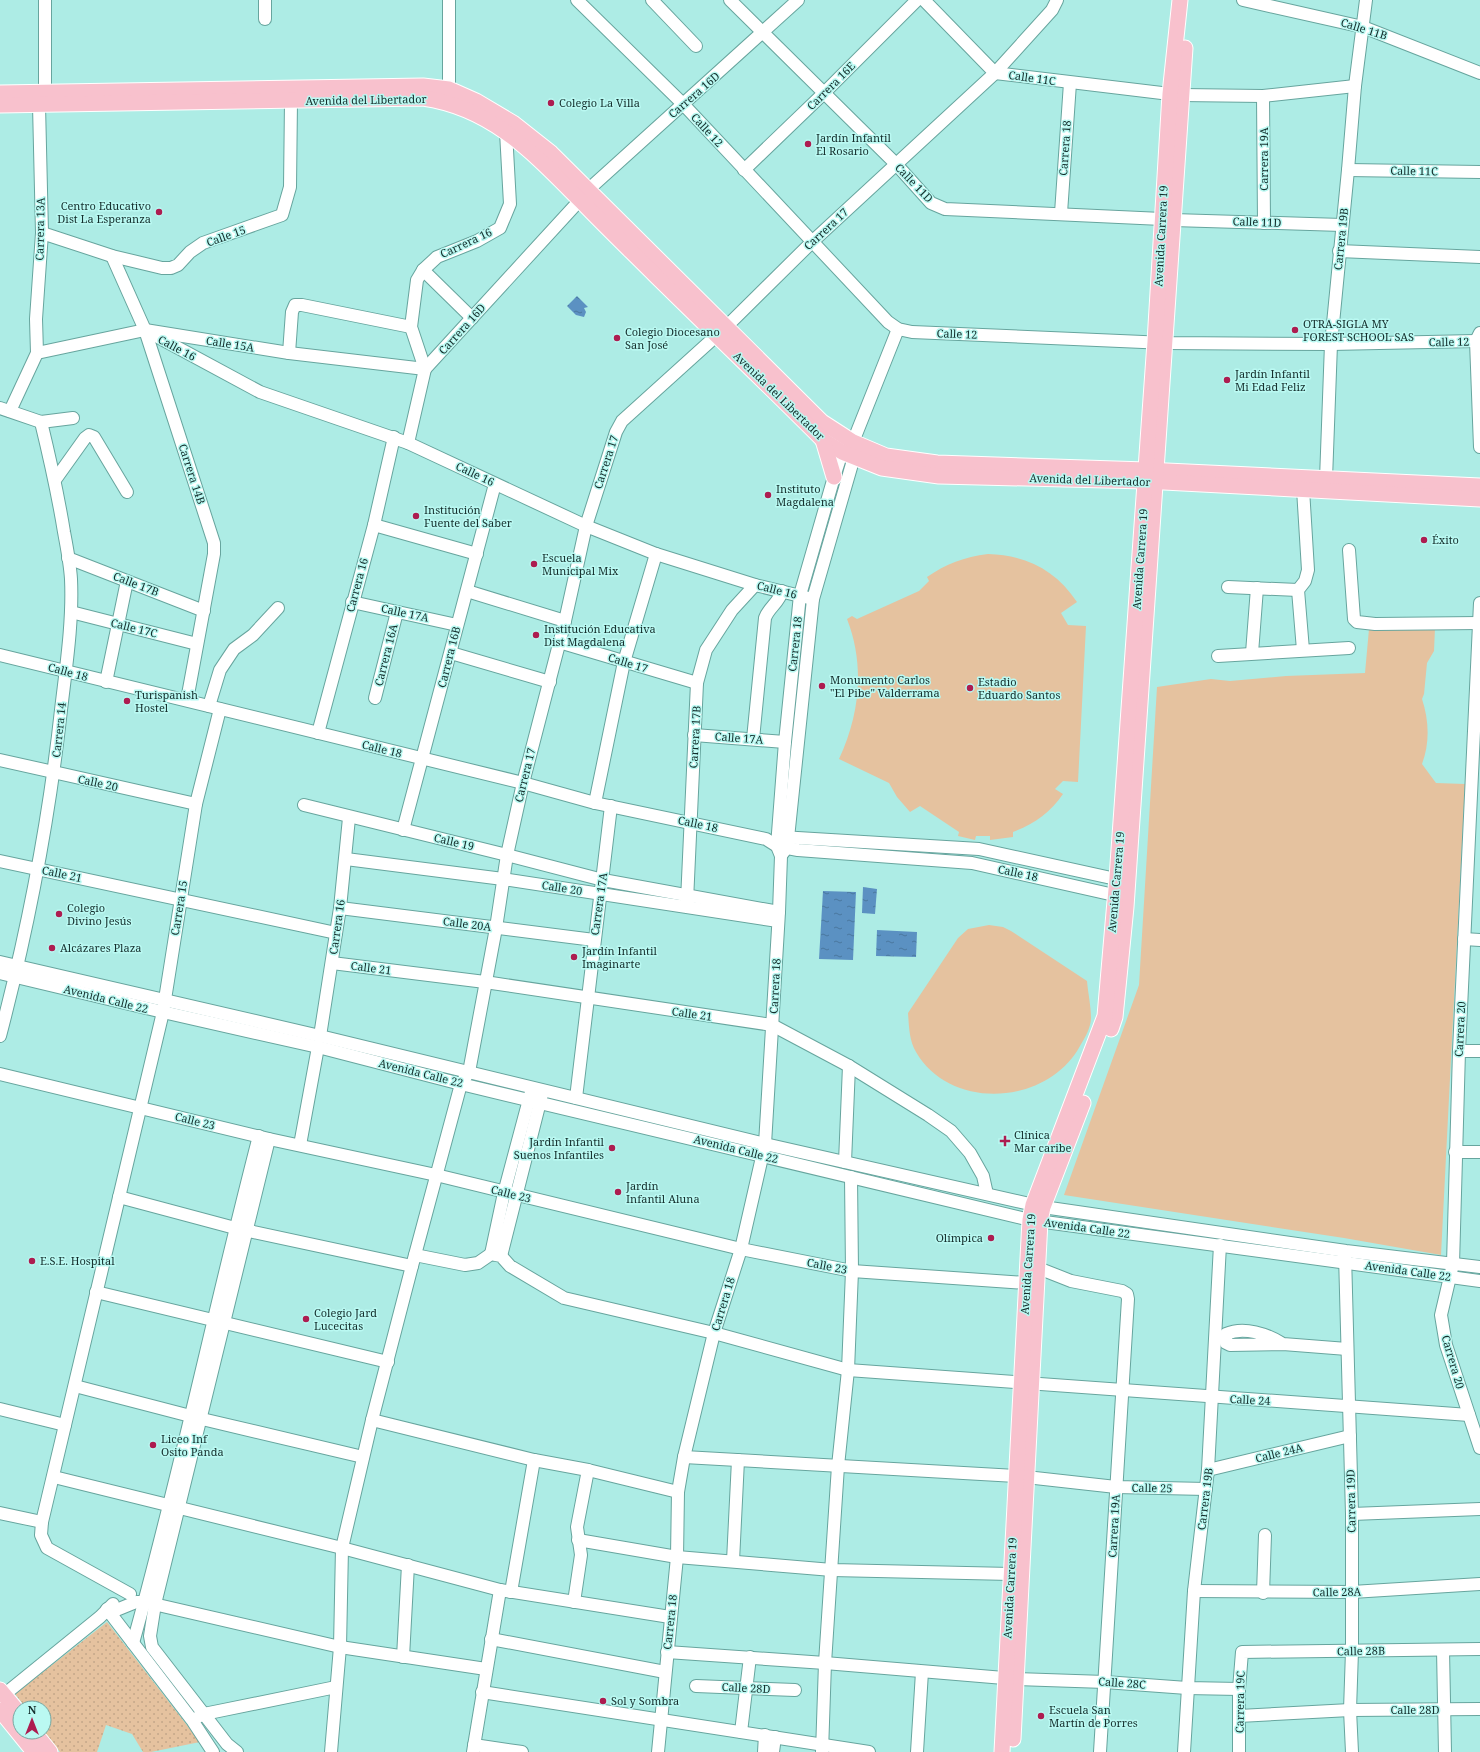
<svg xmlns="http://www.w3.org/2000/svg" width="1480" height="1752" font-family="'Noto Serif',serif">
	<defs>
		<pattern id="grass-dots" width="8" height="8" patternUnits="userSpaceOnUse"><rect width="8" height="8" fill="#e5c29f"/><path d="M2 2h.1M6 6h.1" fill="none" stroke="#c4a789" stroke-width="1.8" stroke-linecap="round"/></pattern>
		<pattern id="water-ripples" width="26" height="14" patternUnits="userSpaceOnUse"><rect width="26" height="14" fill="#5b91c2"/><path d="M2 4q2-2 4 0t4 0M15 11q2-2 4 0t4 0" fill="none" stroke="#4a779e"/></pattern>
	</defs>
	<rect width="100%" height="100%" fill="#adece5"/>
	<polygon fill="url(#grass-dots)" points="107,1622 200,1742 151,1752 143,1752 132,1734 106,1725 97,1752 60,1752 44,1731 44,1708 26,1708 15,1694"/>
	<g fill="#e5c29f">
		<path d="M988,554C1026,555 1056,570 1077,602L1061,613L1068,625L1086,626L1078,782L1063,781L1055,789L1063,794C1050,813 1034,824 1013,832V837L990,840V836H976L975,840L958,836L959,832L920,806L910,812L897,797L889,783L839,759C860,714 865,665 847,619L852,616L857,619L919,591L929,581L927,577C946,564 964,557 988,554Z"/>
		<path d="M1435,628L1434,651L1427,663L1424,694L1422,699C1429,720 1430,743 1422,764L1436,783L1465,784L1441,1255L1344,1238L1064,1195L1139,985L1157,687L1211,679L1230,681L1286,676L1365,673L1369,629Z"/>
		<path d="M989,925L1003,927L1011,931L1087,981C1088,993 1091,1006 1091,1018C1091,1027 1085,1038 1080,1046C1048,1105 951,1112 916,1052C909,1040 909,1026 908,1013L958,938L968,929Z"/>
	</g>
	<g fill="url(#water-ripples)">
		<polygon points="577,296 588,307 584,308 586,312 584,317 576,315 567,306"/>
		<polygon points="863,887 877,889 875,914 862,913"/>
		<polygon points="823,891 856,892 853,960 819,959"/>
		<polygon points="877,930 917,932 916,957 876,956"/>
	</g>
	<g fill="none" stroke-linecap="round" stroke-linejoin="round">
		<defs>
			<g id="minor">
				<polyline points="265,0 265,19"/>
				<polyline points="449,0 449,97"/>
				<polyline points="577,0 683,104 888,322 898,329 912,332 1166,343 1331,344 1476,341"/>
				<polyline points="652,0 696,46"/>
				<polyline points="730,0 896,164 931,203 945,209 1162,219"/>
				<polyline points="924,0 995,73 1170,94"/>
				<polyline points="1243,0 1363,27 1480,73"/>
				<polyline points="45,93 45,0"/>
				<polyline points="1181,95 1263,96 1355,86"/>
				<polyline points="1263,96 1264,223"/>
				<polyline points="744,170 824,93 917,0"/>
				<polyline points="1348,170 1480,172"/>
				<polyline points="589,189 798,0"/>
				<polyline points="1061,213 1070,83"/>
				<polyline points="1173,220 1342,225"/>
				<polyline points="42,233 112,256 162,268 171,268 178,265 190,252 203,243 282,215 290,187 291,101"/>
				<polyline points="1339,251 1480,257"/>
				<polyline points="112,256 145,330 214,543 214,554 187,700"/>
				<polyline points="423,270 472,318"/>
				<polyline points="145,330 260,392 408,443 586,526 656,554 755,585 813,599"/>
				<polyline points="1480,333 1476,341 1480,447"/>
				<polyline points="37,353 145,330 289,353 425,369 580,200"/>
				<polyline points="289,353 292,312 295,305 302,305 411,327"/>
				<polyline points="0,408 41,422 73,418"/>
				<polyline points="10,411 37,353 36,319 42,233 39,105"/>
				<polyline points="408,443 425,369 411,327 417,280 423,270 437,257 477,241 500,228 510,204 506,132"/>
				<polyline points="1326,479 1331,344 1348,170 1355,86 1366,0"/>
				<polyline points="55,480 85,438 89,435 94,437 127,492"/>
				<polyline points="1303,489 1308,570 1305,581 1298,590 1303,650"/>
				<polyline points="374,525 477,554"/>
				<polyline points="1349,550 1354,619 1357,622 1375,624 1480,623"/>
				<polyline points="68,558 204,611"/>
				<polyline points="1228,587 1298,590"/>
				<polyline points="467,591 565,621"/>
				<polyline points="352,602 457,625"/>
				<polyline points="1480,603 1459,1051 1453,1264 1441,1315 1446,1345 1480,1448"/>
				<polyline points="71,612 197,644"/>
				<polyline points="559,642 697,683"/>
				<polyline points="451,653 550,682"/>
				<polyline points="1252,653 1257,588"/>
				<polyline points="0,655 523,783 595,803 766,839 777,846 798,850 972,863 1123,897"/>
				<polyline points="1218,656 1349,648"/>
				<polyline points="106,682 127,581"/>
				<polyline points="375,698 397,612"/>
				<polyline points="209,706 220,670 234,649 253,635 278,608"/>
				<polyline points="318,733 374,525 394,437"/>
				<polyline points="694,735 785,742"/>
				<path d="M753,739L765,618C769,607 779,603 782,591"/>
				<polyline points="0,760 196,804"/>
				<polyline points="595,803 624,662 656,554"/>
				<polyline points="304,805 507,855 603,880 779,912"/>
				<polyline points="403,830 495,484"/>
				<polyline points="781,837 979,849 1125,881"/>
				<polyline points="783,853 787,847 788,838 813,599 854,457 853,442 898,329"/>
				<polyline points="346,859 503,879 778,921"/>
				<polyline points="0,861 336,933"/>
				<polyline points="687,901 697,683 706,650 732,610 755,585"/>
				<polyline points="340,908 594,940"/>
				<polyline points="1464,939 1480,940"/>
				<polyline points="0,962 320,1036 765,1144 1043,1207 1346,1251 1480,1267"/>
				<polyline points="332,963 485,982 772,1025 849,1066 928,1115 951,1131 970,1153 983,1176 987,1194"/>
				<polyline points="0,973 163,1012 318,1047 461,1084 1030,1220 1480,1281"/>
				<path d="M0,1036C28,929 49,820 61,710C66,667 73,622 71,579C70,563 67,548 64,532C58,495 50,459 41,422"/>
				<polyline points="320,1036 340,908 349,818"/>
				<polyline points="1459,1051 1480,1051"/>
				<polyline points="0,1074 269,1139 436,1175 741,1249 852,1271 1026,1283"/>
				<polyline points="576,1098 611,806"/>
				<polyline points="300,1145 318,1047"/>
				<polyline points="1455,1152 1480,1152"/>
				<polyline points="845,1162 849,1066"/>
				<polyline points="119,1197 235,1228 412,1266"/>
				<polyline points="491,1254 504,1193 531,1092"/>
				<polyline points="415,1255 465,1265 478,1263 491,1254 501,1256 510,1266 564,1298 714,1333 848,1370 1469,1415"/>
				<polyline points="1345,1255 1352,1514 1352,1651 1350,1710 1352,1752"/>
				<polyline points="501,1256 542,1094"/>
				<polyline points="1038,1268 1071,1281 1122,1291 1127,1294 1128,1299 1100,1752"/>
				<polyline points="96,1292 388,1362"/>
				<path d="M1283,1344C1267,1334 1244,1326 1226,1334V1343L1230,1345L1283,1344L1347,1349"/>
				<polyline points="75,1386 202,1419 363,1457"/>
				<polyline points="0,1409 65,1425"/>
				<polyline points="372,1420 534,1460 588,1470 678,1492"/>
				<polyline points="684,1457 1016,1476"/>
				<polyline points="1208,1470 1350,1436"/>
				<polyline points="54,1477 342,1548 500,1590 670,1617"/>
				<polyline points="1026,1477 1116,1487 1206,1489"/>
				<polyline points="0,1513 42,1522"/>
				<polyline points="1352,1514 1480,1509"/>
				<polyline points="578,1540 677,1557 832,1570 1011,1574"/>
				<polyline points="733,1561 738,1460"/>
				<polyline points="1194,1591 1352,1592 1480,1584"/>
				<polyline points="511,1592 534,1460"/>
				<polyline points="1263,1593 1265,1535"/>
				<polyline points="130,1594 47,1548 41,1535 42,1522 163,1012 196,804 220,709"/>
				<polyline points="574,1602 581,1555 577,1527 588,1470"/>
				<polyline points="107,1609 192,1720 213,1752"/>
				<polyline points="109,1613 136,1602 145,1602 340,1647 486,1669"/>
				<polyline points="491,1639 665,1672"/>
				<path d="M133,1643C180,1475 215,1305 259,1136"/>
				<polyline points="1443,1650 1445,1752"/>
				<polyline points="667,1652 825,1663 1016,1679 1105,1682 1187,1688 1239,1689"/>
				<polyline points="403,1657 408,1565"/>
				<polyline points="696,1686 795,1690"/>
				<polyline points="482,1692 869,1752"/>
				<polyline points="0,1698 100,1617 113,1604"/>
				<polyline points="1239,1716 1350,1710 1480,1709"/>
				<polyline points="198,1717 204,1714 336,1687"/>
				<polyline points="741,1732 750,1657"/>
				<polyline points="474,1745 522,1752"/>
				<polyline points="237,1752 227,1744 152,1647 150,1636 155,1604 269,1139"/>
				<polyline points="331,1752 340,1647 342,1548 372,1420 412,1266 461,1084 469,1072 496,928 507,855 523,783 565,621 586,526 616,432 622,421 726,327 813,241 995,73 1052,10 1057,0"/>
				<polyline points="473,1752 500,1590"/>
				<polyline points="658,1752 677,1557 678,1492 684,1457 714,1333 741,1249 765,1144 779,912 781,856 777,846 785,742 800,595 834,477 842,452 848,447"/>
				<polyline points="764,1752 765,1735"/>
				<polyline points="773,1752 775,1737"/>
				<polyline points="822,1752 825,1663 838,1466 848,1370 852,1271 851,1177"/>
				<polyline points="917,1752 922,1672"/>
				<polyline points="1184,1752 1194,1591 1208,1470 1220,1245"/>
				<polyline points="1239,1752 1239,1689 1242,1652 1480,1649"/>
			</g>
			<g id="major">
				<polyline points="0,93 423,86 449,89 476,101 513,123 551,153 822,422 853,442 886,456 937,463 1146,470 1480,486"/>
				<path d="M0,105L423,98C493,108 534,154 582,202C606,227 632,252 657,277C712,331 768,385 823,440L842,452L882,468L939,476L1145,481L1480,499"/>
				<polyline points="823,440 834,477"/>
				<polyline points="1111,1029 1115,1017 1126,907 1185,48"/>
				<polyline points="0,1690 20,1714"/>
				<polyline points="0,1710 34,1752"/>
				<polyline points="34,1732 50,1752"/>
				<polyline points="1013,1739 1040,1221 1043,1207 1083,1103"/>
				<polyline points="1002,1752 1030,1220 1033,1205 1105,1016 1117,878 1155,342 1170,94 1180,0"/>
			</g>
		</defs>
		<use href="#minor" stroke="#67a59e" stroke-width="14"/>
		<use href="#major" stroke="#fff" stroke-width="17"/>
		<use href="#minor" stroke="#fff" stroke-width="12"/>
		<use href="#major" stroke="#f8c1cd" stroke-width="15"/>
	</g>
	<g fill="#ad1c50" stroke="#baf9f2" stroke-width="1.5">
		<circle cx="551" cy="103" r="4"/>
		<circle cx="808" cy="144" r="4"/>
		<circle cx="159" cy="212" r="4"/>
		<circle cx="1295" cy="330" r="4"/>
		<circle cx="617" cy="338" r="4"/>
		<circle cx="1227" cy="380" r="4"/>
		<circle cx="768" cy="495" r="4"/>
		<circle cx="416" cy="516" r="4"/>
		<circle cx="1424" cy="540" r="4"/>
		<circle cx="534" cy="564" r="4"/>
		<circle cx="536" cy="635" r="4"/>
		<circle cx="822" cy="686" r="4"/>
		<circle cx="970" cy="688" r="4"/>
		<circle cx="127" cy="701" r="4"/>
		<circle cx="59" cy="914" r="4"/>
		<circle cx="52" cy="948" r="4"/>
		<circle cx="574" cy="957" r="4"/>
		<path d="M1003 1135h4v4h4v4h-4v4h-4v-4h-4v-4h4z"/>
		<circle cx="612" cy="1148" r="4"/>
		<circle cx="618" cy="1192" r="4"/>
		<circle cx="991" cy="1238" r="4"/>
		<circle cx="32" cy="1261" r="4"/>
		<circle cx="306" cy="1319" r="4"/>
		<circle cx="153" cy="1445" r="4"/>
		<circle cx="603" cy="1701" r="4"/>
		<circle cx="1041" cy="1716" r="4"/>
	</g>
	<g text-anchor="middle" stroke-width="3" stroke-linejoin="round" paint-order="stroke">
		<g font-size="11" fill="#142e2c" stroke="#baf9f2">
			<text transform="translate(1364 29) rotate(17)" y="4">Calle 11B</text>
			<text transform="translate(1032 78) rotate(8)" y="4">Calle 11C</text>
			<text transform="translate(831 86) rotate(-45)" y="4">Carrera 16E</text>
			<text transform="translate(694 95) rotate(-41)" y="4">Carrera 16D</text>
			<text transform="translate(366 100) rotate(-1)" y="4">Avenida del Libertador</text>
			<text transform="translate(707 130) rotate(47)" y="4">Calle 12</text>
			<text transform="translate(1065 148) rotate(-86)" y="4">Carrera 18</text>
			<text transform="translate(1264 159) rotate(-90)" y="4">Carrera 19A</text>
			<text transform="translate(1414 171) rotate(1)" y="4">Calle 11C</text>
			<text transform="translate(914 183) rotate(46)" y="4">Calle 11D</text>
			<text transform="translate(1257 222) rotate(2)" y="4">Calle 11D</text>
			<text transform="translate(40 229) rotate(-89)" y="4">Carrera 13A</text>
			<text transform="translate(826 229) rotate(-43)" y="4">Carrera 17</text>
			<text transform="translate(226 236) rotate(-20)" y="4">Calle 15</text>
			<text transform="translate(1161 236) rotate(-87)" y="4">Avenida Carrera 19</text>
			<text transform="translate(1341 239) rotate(-84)" y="4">Carrera 19B</text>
			<text transform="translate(466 243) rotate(-25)" y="4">Carrera 16</text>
			<text transform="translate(462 329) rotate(-48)" y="4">Carrera 16D</text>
			<text transform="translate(957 334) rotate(2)" y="4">Calle 12</text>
			<text transform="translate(1449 342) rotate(-1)" y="4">Calle 12</text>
			<text transform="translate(230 344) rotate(9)" y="4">Calle 15A</text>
			<text transform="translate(177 348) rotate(28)" y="4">Calle 16</text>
			<text transform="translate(779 396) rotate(44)" y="4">Avenida del Libertador</text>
			<text transform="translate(606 462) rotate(-72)" y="4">Carrera 17</text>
			<text transform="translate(192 474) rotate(72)" y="4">Carrera 14B</text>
			<text transform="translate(475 474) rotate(25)" y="4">Calle 16</text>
			<text transform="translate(1090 480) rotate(2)" y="4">Avenida del Libertador</text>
			<text transform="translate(1140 559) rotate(-86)" y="4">Avenida Carrera 19</text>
			<text transform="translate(136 584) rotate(21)" y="4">Calle 17B</text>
			<text transform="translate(357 585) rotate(-75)" y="4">Carrera 16</text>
			<text transform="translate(777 590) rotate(14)" y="4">Calle 16</text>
			<text transform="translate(405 613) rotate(12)" y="4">Calle 17A</text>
			<text transform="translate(134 628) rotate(14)" y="4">Calle 17C</text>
			<text transform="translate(795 644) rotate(-84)" y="4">Carrera 18</text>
			<text transform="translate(386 655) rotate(-76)" y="4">Carrera 16A</text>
			<text transform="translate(449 657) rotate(-76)" y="4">Carrera 16B</text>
			<text transform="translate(628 663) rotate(17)" y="4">Calle 17</text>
			<text transform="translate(68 672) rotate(15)" y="4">Calle 18</text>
			<text transform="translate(59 730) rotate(-84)" y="4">Carrera 14</text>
			<text transform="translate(695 737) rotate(-87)" y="4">Carrera 17B</text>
			<text transform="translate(739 738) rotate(4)" y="4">Calle 17A</text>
			<text transform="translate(382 749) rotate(14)" y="4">Calle 18</text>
			<text transform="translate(525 775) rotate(-76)" y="4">Carrera 17</text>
			<text transform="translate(98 783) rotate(12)" y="4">Calle 20</text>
			<text transform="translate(698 824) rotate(12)" y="4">Calle 18</text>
			<text transform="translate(454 842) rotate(13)" y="4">Calle 19</text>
			<text transform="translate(1018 873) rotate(12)" y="4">Calle 18</text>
			<text transform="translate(62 874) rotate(12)" y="4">Calle 21</text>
			<text transform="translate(1116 882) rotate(-85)" y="4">Avenida Carrera 19</text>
			<text transform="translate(562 888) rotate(9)" y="4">Calle 20</text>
			<text transform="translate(599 904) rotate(-82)" y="4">Carrera 17A</text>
			<text transform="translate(179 908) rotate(-81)" y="4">Carrera 15</text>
			<text transform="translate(467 924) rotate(7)" y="4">Calle 20A</text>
			<text transform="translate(337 927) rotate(-82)" y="4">Carrera 16</text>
			<text transform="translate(371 968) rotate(7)" y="4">Calle 21</text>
			<text transform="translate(775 986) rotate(-87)" y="4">Carrera 18</text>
			<text transform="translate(106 999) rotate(14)" y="4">Avenida Calle 22</text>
			<text transform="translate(692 1014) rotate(8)" y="4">Calle 21</text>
			<text transform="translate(1460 1029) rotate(-87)" y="4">Carrera 20</text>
			<text transform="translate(421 1073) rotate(14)" y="4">Avenida Calle 22</text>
			<text transform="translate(195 1121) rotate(14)" y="4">Calle 23</text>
			<text transform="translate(736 1149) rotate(14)" y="4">Avenida Calle 22</text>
			<text transform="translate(511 1194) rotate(14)" y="4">Calle 23</text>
			<text transform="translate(1087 1228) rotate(8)" y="4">Avenida Calle 22</text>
			<text transform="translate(1028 1264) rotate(-86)" y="4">Avenida Carrera 19</text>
			<text transform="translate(827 1266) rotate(11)" y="4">Calle 23</text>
			<text transform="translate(1408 1271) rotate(8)" y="4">Avenida Calle 22</text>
			<text transform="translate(723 1304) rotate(-73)" y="4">Carrera 18</text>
			<text transform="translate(1453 1362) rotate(74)" y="4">Carrera 20</text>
			<text transform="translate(1250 1400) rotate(3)" y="4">Calle 24</text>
			<text transform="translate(1279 1453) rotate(-14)" y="4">Calle 24A</text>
			<text transform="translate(1152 1488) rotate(1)" y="4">Calle 25</text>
			<text transform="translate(1205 1499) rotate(-83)" y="4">Carrera 19B</text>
			<text transform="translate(1351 1501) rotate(-91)" y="4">Carrera 19D</text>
			<text transform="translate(1114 1526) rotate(-87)" y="4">Carrera 19A</text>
			<text transform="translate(1010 1588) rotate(-87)" y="4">Avenida Carrera 19</text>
			<text transform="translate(1337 1592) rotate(-1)" y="4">Calle 28A</text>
			<text transform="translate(670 1622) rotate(-84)" y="4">Carrera 18</text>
			<text transform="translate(1361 1651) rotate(-1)" y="4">Calle 28B</text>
			<text transform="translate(1122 1683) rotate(4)" y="4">Calle 28C</text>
			<text transform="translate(746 1688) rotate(3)" y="4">Calle 28D</text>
			<text transform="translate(1240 1702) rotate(-89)" y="4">Carrera 19C</text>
			<text x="1415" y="1714">Calle 28D</text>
		</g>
		<g font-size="11" fill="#142e2c" stroke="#baf9f2" text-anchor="start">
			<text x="559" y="107">Colegio La Villa</text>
			<text x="816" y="142">Jardín Infantil<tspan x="816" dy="13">El Rosario</tspan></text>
			<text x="151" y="210" text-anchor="end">Centro Educativo<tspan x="151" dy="13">Dist La Esperanza</tspan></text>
			<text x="1303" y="328">OTRA-SIGLA MY<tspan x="1303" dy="13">FOREST SCHOOL SAS</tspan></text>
			<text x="625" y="336">Colegio Diocesano<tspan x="625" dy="13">San José</tspan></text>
			<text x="1235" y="378">Jardín Infantil<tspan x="1235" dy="13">Mi Edad Feliz</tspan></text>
			<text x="776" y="493">Instituto<tspan x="776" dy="13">Magdalena</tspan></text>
			<text x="424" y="514">Institución<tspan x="424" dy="13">Fuente del Saber</tspan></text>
			<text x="1432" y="544">Éxito</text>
			<text x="542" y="562">Escuela<tspan x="542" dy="13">Municipal Mix</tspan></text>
			<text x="544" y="633">Institución Educativa<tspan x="544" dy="13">Dist Magdalena</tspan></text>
			<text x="830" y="684">Monumento Carlos<tspan x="830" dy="13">"El Pibe" Valderrama</tspan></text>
			<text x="978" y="686">Estadio<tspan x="978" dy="13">Eduardo Santos</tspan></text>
			<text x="135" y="699">Turispanish<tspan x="135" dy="13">Hostel</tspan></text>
			<text x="67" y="912">Colegio<tspan x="67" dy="13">Divino Jesús</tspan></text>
			<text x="60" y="952">Alcázares Plaza</text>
			<text x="582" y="955">Jardín Infantil<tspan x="582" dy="13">Imaginarte</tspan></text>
			<text x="1014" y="1139">Clínica<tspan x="1014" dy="13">Mar caribe</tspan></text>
			<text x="604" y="1146" text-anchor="end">Jardín Infantil<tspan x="604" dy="13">Suenos Infantiles</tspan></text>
			<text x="626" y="1190">Jardín<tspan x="626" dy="13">Infantil Aluna</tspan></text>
			<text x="983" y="1242" text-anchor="end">Olímpica</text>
			<text x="40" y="1265">E.S.E. Hospital</text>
			<text x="314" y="1317">Colegio Jard<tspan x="314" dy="13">Lucecitas</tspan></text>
			<text x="161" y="1443">Liceo Inf<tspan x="161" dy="13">Osito Panda</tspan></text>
			<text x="611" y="1705">Sol y Sombra</text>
			<text x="1049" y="1714">Escuela San<tspan x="1049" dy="13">Martín de Porres</tspan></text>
		</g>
	</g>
	<g transform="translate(32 1720)"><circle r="19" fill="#baf9f2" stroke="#78a8a3"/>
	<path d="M0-3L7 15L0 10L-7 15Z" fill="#ad1c50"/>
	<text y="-6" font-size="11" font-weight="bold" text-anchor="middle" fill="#142e2c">N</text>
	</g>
</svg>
